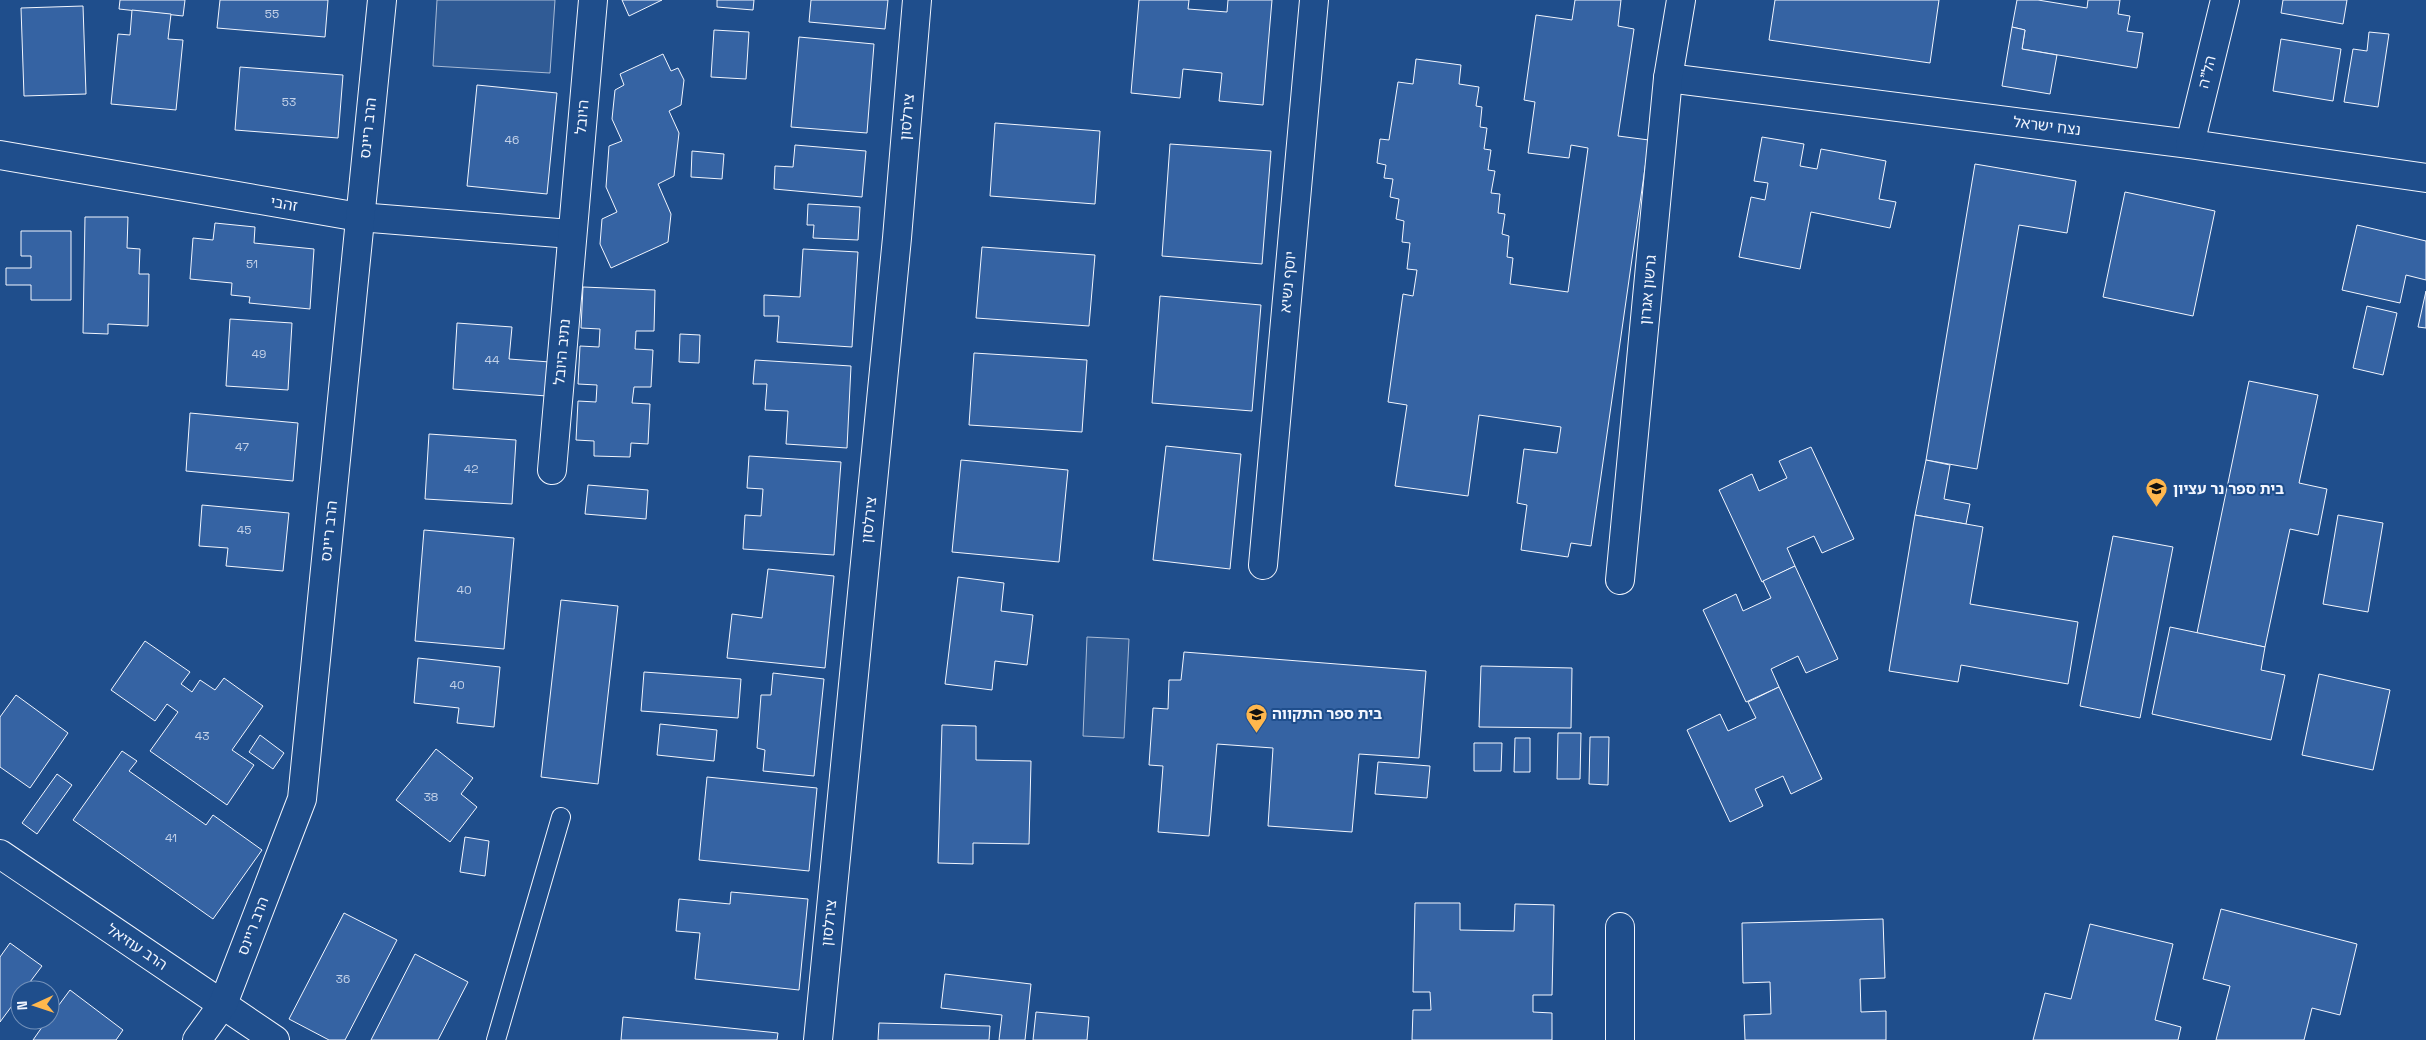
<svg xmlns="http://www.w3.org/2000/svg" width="2426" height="1040" font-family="'Space Grotesk','Noto Sans Hebrew',sans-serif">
	<rect width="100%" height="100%" fill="#1f4e8c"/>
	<g fill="#305b95" stroke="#a8bbd7">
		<polygon points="437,0 555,0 550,73 433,66"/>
		<polygon points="1087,637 1129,639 1124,738 1083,736"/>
	</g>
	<g fill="#3563a3" stroke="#f2f6ff">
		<polygon points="120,0 185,0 183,16 119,9"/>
		<polygon points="220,0 328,0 325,37 217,28"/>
		<polygon points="622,0 662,0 629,16"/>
		<polygon points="717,0 754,0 753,10 717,7"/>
		<polygon points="811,0 888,0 885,29 809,22"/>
		<polygon points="1139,0 1189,0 1188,9 1227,12 1228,0 1272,0 1263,105 1219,101 1222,73 1183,69 1180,98 1131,93"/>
		<polygon points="1575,0 1621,0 1618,26 1634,29 1618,136 1649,140 1591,546 1571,543 1568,557 1521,550 1527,505 1517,503 1524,449 1557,453 1561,427 1479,415 1468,496 1395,486 1407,405 1388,402 1403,294 1413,296 1417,270 1407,269 1410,243 1402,242 1404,221 1396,219 1399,199 1390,197 1393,179 1384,178 1386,165 1377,163 1380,139 1389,140 1398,82 1413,84 1416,59 1461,65 1459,84 1479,87 1476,106 1482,107 1480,127 1487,128 1484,149 1491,150 1488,170 1495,171 1491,193 1500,194 1498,213 1505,214 1502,234 1509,236 1507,257 1513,258 1510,284 1568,292 1588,148 1571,145 1569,158 1528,153 1535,102 1524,100 1536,15 1572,20"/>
		<polygon points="1775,0 1939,0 1930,63 1769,40"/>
		<polygon points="2017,0 2038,0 2087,8 2088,0 2120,0 2118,14 2130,16 2127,31 2143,33 2137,68 2022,49 2025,30 2012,27"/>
		<polygon points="2283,0 2347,0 2343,24 2281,13"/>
		<polygon points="83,6 86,94 24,96 21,8"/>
		<polygon points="132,10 171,14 168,39 183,40 176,110 111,104 118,34 130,35"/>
		<polygon points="2012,27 2025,30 2022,49 2057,55 2050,94 2002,86"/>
		<polygon points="714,30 749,32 746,79 711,77"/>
		<polygon points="2369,32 2389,34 2378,107 2344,102 2353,49 2367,51"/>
		<polygon points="799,37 874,44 867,133 791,127"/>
		<polygon points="2281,39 2341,49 2333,101 2273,91"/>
		<polygon points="663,54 671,71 678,68 684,80 681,105 669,111 679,133 674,176 658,184 671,214 668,242 611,268 600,244 602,219 617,212 606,187 609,146 622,141 612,119 615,90 624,85 620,74"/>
		<polygon points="240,67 343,75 338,138 235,130"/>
		<polygon points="477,85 557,93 547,194 467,186"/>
		<polygon points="995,123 1100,131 1095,204 990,196"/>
		<polygon points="1762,137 1804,144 1800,166 1817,169 1821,149 1886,161 1879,199 1896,202 1890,228 1811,212 1800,269 1739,257 1751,197 1765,200 1768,183 1754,181"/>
		<polygon points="1170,144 1271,151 1262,264 1162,256"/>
		<polygon points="795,145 866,151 862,197 774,189 775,166 793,167"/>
		<polygon points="692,151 724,154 722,179 691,177"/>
		<polygon points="1975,164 2076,181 2067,233 2019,225 1977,469 1926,460"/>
		<polygon points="2125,192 2215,211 2193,316 2103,297"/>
		<polygon points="808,204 860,207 858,240 813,238 814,225 807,225"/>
		<polygon points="85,217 128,217 127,248 140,249 139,274 149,274 148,326 108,324 108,334 83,333"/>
		<polygon points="215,223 255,227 254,243 314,249 310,309 249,303 250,297 231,295 232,283 190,279 193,238 213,240"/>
		<polygon points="2357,225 2426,241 2426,280 2406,275 2400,303 2342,290"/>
		<polygon points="21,231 71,231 71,300 31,300 31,285 6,285 6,268 31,268 31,256 21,256"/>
		<polygon points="982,247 1095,255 1089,326 976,318"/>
		<polygon points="803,249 858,252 852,347 777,342 779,316 764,316 764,295 800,297"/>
		<polygon points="583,287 655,290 654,331 636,331 635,349 653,350 651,387 634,387 632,403 650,404 648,444 631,443 630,457 594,456 594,441 576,440 578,401 596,402 597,385 578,384 580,346 599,347 600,329 581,328"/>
		<polygon points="2426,291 2426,328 2418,327"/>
		<polygon points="1160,296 1261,305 1252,411 1152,403"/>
		<polygon points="2367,306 2397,313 2383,375 2353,368"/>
		<polygon points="230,319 292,323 288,390 226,386"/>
		<polygon points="457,323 512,327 509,359 550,362 547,396 453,389"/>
		<polygon points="680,334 700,335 699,363 679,362"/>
		<polygon points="974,353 1087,360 1082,432 969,425"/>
		<polygon points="755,360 851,366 847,448 786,444 788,411 765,410 767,384 753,384"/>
		<polygon points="2249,381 2318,395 2299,483 2327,489 2318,535 2290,529 2265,647 2197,633"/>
		<polygon points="190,413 298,423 293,481 186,471"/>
		<polygon points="429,434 516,440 512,504 425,499"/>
		<polygon points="1166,446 1241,454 1230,569 1153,560"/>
		<polygon points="1811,447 1854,539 1822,553 1814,536 1787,548 1795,566 1762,582 1719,490 1752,474 1759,491 1787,478 1779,461"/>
		<polygon points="749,456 841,462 834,555 743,549 745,515 761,516 763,489 747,488"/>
		<polygon points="961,460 1068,470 1059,562 952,552"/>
		<polygon points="1926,460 1950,465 1944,499 1970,504 1966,524 1915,515"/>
		<polygon points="588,485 648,490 646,519 585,514"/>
		<polygon points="202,505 289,513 283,571 226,566 228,548 199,546"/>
		<polygon points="1915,515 1983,527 1970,604 2078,622 2068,684 1961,665 1958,682 1889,671"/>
		<polygon points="2338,515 2383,523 2368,612 2323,604"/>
		<polygon points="424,530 514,538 504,649 415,641"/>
		<polygon points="2113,536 2173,547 2140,718 2080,706"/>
		<polygon points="1795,566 1838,659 1806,673 1798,656 1771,669 1779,687 1746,702 1703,610 1736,594 1743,611 1771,598 1763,581"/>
		<polygon points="768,569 834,576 825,668 727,658 732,614 762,618"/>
		<polygon points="958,577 1004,583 1001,611 1033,615 1027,665 995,661 992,690 945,684"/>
		<polygon points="561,600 618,606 598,784 541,777"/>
		<polygon points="2170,627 2265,647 2261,670 2285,675 2271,740 2152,714"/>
		<polygon points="145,641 190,672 181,684 192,692 200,680 215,690 224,678 263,706 232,750 254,765 227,805 150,751 178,712 167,704 155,721 111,690"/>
		<polygon points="1184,652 1426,671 1419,758 1359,754 1352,832 1268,826 1273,748 1217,744 1209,836 1158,832 1163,766 1149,765 1153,708 1168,709 1169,680 1181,680"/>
		<polygon points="418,658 500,667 494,727 457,723 459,708 414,703"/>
		<polygon points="1481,666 1572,668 1571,728 1479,727"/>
		<polygon points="644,672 741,679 738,718 641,711"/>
		<polygon points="773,673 824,679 814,776 763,771 765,750 757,748 761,695 771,695"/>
		<polygon points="2319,674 2390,690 2373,770 2302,755"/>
		<polygon points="1779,687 1822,779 1791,794 1783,776 1755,789 1763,806 1730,822 1687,730 1720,714 1728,731 1756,718 1748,702"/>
		<polygon points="16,695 68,733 30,788 0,767 0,717"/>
		<polygon points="660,724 717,730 714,761 657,755"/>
		<polygon points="942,725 976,726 976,760 1031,761 1029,844 973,843 973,864 938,863"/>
		<polygon points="1558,733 1581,733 1580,779 1557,779"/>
		<polygon points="260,735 284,753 273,769 249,752"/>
		<polygon points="1590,737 1609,737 1608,785 1589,784"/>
		<polygon points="1515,738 1530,738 1530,772 1514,772"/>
		<polygon points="1474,743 1502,743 1501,771 1474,771"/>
		<polygon points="436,749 473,778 461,794 477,807 450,842 396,800"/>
		<polygon points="122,751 137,761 129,771 206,825 213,815 262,850 213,919 73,820"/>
		<polygon points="1378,762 1430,766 1427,798 1375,794"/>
		<polygon points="57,774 72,785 37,834 22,823"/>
		<polygon points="707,777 817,788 809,871 699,860"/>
		<polygon points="465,837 489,841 485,876 460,872"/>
		<polygon points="731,892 808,899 799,990 695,979 700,933 676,931 679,899 730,904"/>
		<polygon points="1415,903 1460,903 1460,930 1514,931 1515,904 1554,905 1552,995 1533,995 1533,1012 1552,1013 1552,1040 1412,1040 1413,1010 1431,1010 1430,992 1413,992"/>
		<polygon points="2221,909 2357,944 2340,1015 2312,1008 2304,1040 2216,1040 2230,986 2203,979"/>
		<polygon points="344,913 397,940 345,1040 329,1040 289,1019"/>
		<polygon points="1883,919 1885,978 1860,979 1861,1012 1886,1011 1886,1040 1745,1040 1744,1015 1771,1014 1770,982 1743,983 1742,923"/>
		<polygon points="2090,924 2173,944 2155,1020 2181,1027 2178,1040 2033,1040 2045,993 2071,999"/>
		<polygon points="10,943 42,966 24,990 20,990 20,995 0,1022 0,957"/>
		<polygon points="415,954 468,982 438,1040 371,1040"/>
		<polygon points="945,974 1031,984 1025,1040 999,1040 1002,1015 941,1008"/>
		<polygon points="70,990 123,1030 116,1040 33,1040 47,1020 50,1020 50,1017"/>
		<polygon points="1036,1012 1089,1017 1087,1040 1033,1040"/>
		<polygon points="623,1017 778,1033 777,1040 621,1040"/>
		<polygon points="879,1023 990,1026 989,1040 878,1040"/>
	</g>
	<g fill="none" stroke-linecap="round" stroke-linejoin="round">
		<defs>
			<polyline id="service" points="496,1040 561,817"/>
			<g id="minor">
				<polyline points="1668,78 2190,144 2426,178"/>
				<polyline points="2190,144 2225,0"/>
				<polyline points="0,155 359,217 571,234"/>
				<polyline points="552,470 593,0"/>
				<polyline points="1263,565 1314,0"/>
				<polyline points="1620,580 1668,78 1681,0"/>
				<polyline points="0,854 275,1040"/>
				<polyline points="197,1040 223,1004 302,799 382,0"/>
				<polyline points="818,1040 897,238 917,0"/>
				<polyline points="1620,1040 1620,927"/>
			</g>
		</defs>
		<use href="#service" stroke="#f2f6ff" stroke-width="20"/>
		<use href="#minor" stroke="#f2f6ff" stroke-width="30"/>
		<use href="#service" stroke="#1f4e8c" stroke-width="18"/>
		<use href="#minor" stroke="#1f4e8c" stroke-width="28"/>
	</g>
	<defs>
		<symbol id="school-pin" viewBox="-11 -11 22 30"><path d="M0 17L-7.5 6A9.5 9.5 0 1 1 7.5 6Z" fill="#ffb74d" stroke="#1f4e8c"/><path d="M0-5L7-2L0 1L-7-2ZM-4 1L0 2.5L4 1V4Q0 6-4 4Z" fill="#111"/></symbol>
	</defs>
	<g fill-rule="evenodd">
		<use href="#school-pin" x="2144" y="476" width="25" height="34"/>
		<use href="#school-pin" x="1244" y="702" width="25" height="34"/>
	</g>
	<g text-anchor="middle" stroke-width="4" stroke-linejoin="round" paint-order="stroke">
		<g font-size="12" fill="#c3d1e8">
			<text x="272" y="18">55</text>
			<text x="289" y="106">53</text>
			<text x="512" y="144">46</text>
			<text x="252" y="268">51</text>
			<text x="259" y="358">49</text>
			<text x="492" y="364">44</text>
			<text x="242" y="451">47</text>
			<text x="471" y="473">42</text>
			<text x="244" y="534">45</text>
			<text x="464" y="594">40</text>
			<text x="457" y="689">40</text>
			<text x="202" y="740">43</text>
			<text x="431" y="801">38</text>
			<text x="171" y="842">41</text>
			<text x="343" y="983">36</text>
		</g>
		<g font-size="15" fill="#f2f6ff" stroke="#1f4e8c">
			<text transform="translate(2207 72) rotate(-76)" y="5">הל"ה</text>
			<text transform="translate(582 117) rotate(-85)" y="5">היובל</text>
			<text transform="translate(907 117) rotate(-85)" y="5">צירלסון</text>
			<text transform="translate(2047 126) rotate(7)" y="5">נצח ישראל</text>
			<text transform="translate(368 128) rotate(-84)" y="5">הרב ריינס</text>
			<text transform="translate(284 204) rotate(10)" y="5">זהבי</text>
			<text transform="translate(1288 282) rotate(-85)" y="5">יוסף נשיא</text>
			<text transform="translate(1648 290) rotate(-85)" y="5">גרשון אגרון</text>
			<text transform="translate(562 352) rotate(-85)" y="5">נתיב היובל</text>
			<text transform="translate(869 520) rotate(-84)" y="5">צירלסון</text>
			<text transform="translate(329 531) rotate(-84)" y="5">הרב ריינס</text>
			<text transform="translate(829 923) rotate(-84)" y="5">צירלסון</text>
			<text transform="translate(253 926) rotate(-69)" y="5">הרב ריינס</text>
			<text transform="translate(137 947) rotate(34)" y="5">הרב עוזיאל</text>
		</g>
		<g font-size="15" font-weight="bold" fill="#f2f6ff" stroke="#1f4e8c" text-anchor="start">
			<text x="2173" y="494">בית ספר נר עציון</text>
			<text x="1272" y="719">בית ספר התקווה</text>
		</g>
	</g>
	<g transform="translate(35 1005) rotate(267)"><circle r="24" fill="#1f4e8c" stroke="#7391ba"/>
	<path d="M0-4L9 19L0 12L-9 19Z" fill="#ffb74d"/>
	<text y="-8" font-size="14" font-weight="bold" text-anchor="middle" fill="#f2f6ff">N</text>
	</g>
</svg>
